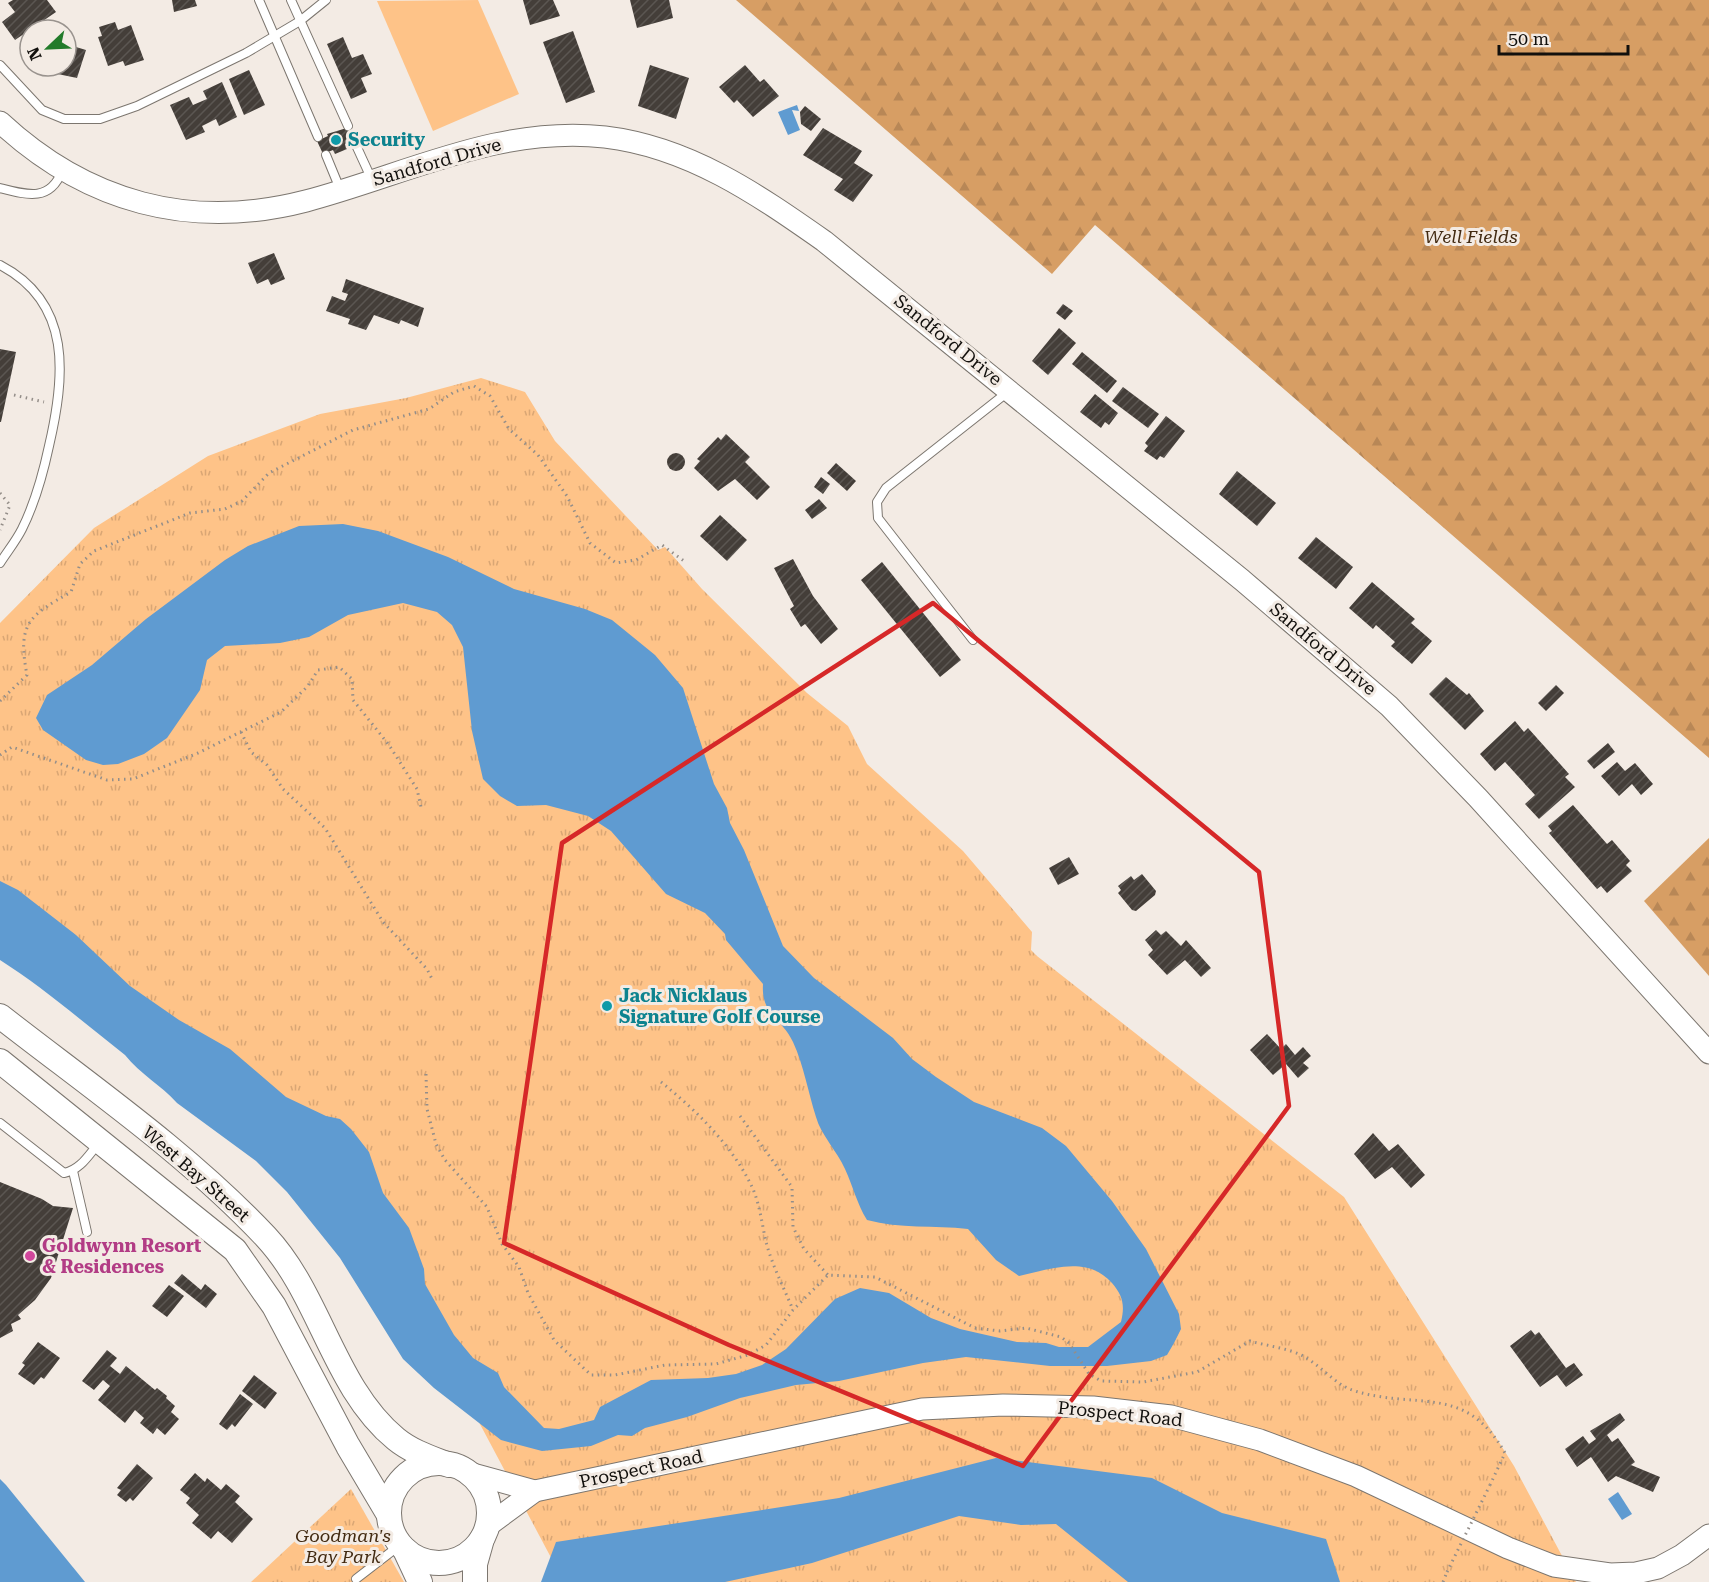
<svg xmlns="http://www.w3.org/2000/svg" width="1709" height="1582" font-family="'Roboto Serif',serif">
	<defs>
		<pattern id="grass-tufts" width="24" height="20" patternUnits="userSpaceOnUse" patternTransform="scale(1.5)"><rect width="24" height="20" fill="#fec388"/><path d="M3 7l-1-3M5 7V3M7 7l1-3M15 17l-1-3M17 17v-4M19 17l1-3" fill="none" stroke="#d9a674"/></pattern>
		<pattern id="forest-firs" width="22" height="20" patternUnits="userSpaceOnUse" patternTransform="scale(1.5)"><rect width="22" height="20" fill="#d79e64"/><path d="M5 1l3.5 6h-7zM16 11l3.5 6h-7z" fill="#b88756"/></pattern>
		<pattern id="building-hatch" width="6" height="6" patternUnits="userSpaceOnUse" patternTransform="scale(1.5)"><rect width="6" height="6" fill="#443e39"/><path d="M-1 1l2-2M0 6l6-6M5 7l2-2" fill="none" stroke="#5b5652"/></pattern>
	</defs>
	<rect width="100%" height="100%" fill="#f3ebe4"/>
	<g fill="url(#grass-tufts)">
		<polygon points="481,378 525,392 555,441 658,550 665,547 702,589 807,693 848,726 867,764 963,851 1032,932 1031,950 1037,956 1344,1197 1514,1466 1576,1582 564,1582 424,1319 356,1216 0,935 0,623 94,528 208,456 320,414 406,398"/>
		<polygon points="351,1489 404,1582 251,1582"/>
	</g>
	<g fill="url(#forest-firs)">
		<polygon points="736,0 1709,0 1709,758 1095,225 1052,274"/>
		<polygon points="1709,838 1709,976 1644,901"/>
	</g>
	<polygon fill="#fec388" points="478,0 519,94 433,131 377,1"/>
	<g fill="#5f9bd1">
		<polygon points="797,105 799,111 792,110 800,130 788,135 778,112"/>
		<path d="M343,524L378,531L448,557L514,589L585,609L612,620L655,655L683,688L714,784L727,808L730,823L744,850L783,946L814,978L893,1038L912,1059L936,1077L974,1102L1042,1128L1066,1146L1112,1201L1146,1249L1179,1314L1181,1329L1174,1343L1167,1355L1151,1361L1107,1366H1050L966,1357L923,1363L839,1381L796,1385L740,1398L687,1417L645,1428L632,1436L618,1435L591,1446L542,1451L501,1440L434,1388L403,1359L340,1258L287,1192L256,1161L177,1103C161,1085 140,1074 125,1055C84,1023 44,988 0,960V881L18,890L76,935L130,986L179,1020L230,1049L286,1097L326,1116L340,1119L351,1129L369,1152L383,1193L409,1228L424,1269L425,1284L454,1335L473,1358L498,1373L504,1387L544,1428L559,1429L594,1420L600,1407L651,1380L708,1378L736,1374L762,1365L786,1349L835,1299L860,1288L889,1293L931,1318L960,1329L1017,1342L1046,1343L1059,1347H1088L1121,1322C1125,1305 1123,1296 1112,1283C1087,1255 1051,1269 1019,1276L996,1260L968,1229C934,1225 900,1229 867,1220C857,1204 853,1186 845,1169C837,1151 821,1135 816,1117C808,1092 804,1066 793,1042C781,1017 761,1015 763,984L726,940L725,934L705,913L666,894L611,831L588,816L546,805L517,806L500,796L483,779L472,731L463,647L452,625L437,612L403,603L348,615L309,637L280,643L225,646L207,660L200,690L167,738L144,754L118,764L103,765L86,760L43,730L36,718L47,695L92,665L146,619L225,560L248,546L299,526Z"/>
		<polygon points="996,1458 1152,1478 1222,1513 1326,1539 1340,1582 1128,1582 1056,1524 1021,1525 959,1516 812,1563 725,1582 541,1582 556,1542 839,1498"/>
		<polygon points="0,1479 6,1485 85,1582 0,1582"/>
		<polygon points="1618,1492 1632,1514 1622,1520 1608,1499"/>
	</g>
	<g fill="url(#building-hatch)">
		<polygon points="13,0 47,0 56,12 15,40 2,22 15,12 8,3"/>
		<polygon points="172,0 195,0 197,6 174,12"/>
		<polygon points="523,0 553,0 560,16 530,25"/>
		<polygon points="630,0 669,0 673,18 637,28"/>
		<polygon points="115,22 118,30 131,25 144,60 125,66 123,61 108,66 98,37 102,36 99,27"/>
		<polygon points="573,31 595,92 566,103 543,42"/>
		<polygon points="343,37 352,58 363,54 372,74 361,78 367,92 351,99 327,44"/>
		<polygon points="66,44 86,50 77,78 48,72 50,66 66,66"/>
		<polygon points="650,65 689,78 676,119 638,106"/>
		<polygon points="745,65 760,82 764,79 779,96 753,117 737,100 734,103 719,87"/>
		<polygon points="249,70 265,105 244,115 229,79"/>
		<polygon points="222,82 237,117 219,126 216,119 202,126 205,132 186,140 170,105 189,97 193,105 207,99 203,91"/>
		<polygon points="805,106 821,119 811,131 801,124 800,112"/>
		<polygon points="350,127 356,140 345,144 347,149 335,154 333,150 323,154 317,141 328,136 327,134"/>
		<polygon points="823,128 862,151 854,163 873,175 853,202 834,190 843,179 803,155"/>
		<polygon points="274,253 285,279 271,285 268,279 257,284 248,263"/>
		<polygon points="346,279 424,308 418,327 401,320 399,324 374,315 366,330 348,324 350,319 326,311 332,296 345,301 348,294 342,292"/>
		<polygon points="1063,304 1073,311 1065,320 1056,313"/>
		<polygon points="1059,328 1076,343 1048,375 1032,361"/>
		<polygon points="0,349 16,352 1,422 0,422"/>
		<polygon points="1082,352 1117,381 1107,393 1072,364"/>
		<polygon points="1123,387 1159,414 1148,428 1112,401"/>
		<polygon points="1095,394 1118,413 1109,425 1105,422 1101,428 1080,412"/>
		<polygon points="1166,416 1185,431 1164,458 1160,456 1157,460 1144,451 1148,446 1145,443"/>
		<polygon points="726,434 750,457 745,462 770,487 757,500 735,479 718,491 694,468 700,461 697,459 718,437 721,440"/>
		<circle cx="676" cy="462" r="9"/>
		<polygon points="836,463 856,481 847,491 827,473"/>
		<polygon points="1237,471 1276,503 1257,526 1219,494"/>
		<polygon points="821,477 830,484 823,494 814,487"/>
		<polygon points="819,499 827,508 812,519 805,510"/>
		<polygon points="720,515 747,540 727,561 700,536"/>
		<polygon points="1316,537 1353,567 1336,589 1298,558"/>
		<polygon points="793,559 813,596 838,629 821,644 805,624 801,627 790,609 794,606 774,568"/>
		<polygon points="882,562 961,660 940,677 861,580"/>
		<polygon points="1372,582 1415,619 1411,623 1432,641 1412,664 1391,646 1395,642 1376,625 1373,629 1349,608"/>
		<polygon points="1446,677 1467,695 1469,693 1484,711 1465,730 1429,694"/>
		<polygon points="1556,685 1564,693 1546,711 1538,703"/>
		<polygon points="1515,721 1524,732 1528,728 1569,774 1565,777 1575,787 1539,819 1525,804 1535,795 1505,762 1495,771 1480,754"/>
		<polygon points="1608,743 1615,752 1594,769 1587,761"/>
		<polygon points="1617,762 1625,771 1635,763 1653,784 1641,795 1632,784 1619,796 1601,776"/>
		<polygon points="1573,805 1607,844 1612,840 1630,861 1626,865 1632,871 1607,893 1601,886 1597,889 1549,833 1552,831 1548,826"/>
		<polygon points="1069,857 1079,874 1058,885 1049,868"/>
		<polygon points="1142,874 1156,891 1155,895 1136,911 1132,910 1118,893 1121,890 1118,886 1131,876 1134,880"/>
		<polygon points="1156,930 1161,935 1166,931 1181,946 1186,940 1211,968 1201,977 1185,960 1167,975 1148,955 1153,950 1145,940"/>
		<polygon points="1267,1034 1281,1049 1286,1044 1295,1055 1303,1047 1311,1056 1303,1063 1309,1068 1298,1078 1286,1064 1273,1075 1250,1050"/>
		<polygon points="1373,1133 1389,1151 1398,1144 1425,1175 1411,1188 1392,1167 1375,1179 1354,1154"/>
		<polygon points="0,1182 42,1199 53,1206 73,1208 51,1278 35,1300 18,1315 21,1319 11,1324 13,1331 0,1338"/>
		<polygon points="182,1274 201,1290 205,1284 217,1294 206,1308 174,1283"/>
		<polygon points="169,1285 184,1296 167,1317 152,1306"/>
		<polygon points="1531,1330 1535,1335 1539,1332 1566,1368 1574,1363 1583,1375 1566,1387 1557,1375 1540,1387 1510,1346"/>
		<polygon points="38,1342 60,1358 44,1379 41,1377 34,1385 18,1374 25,1365 22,1363"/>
		<polygon points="107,1350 117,1358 110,1366 120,1374 126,1366 155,1390 157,1388 167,1396 166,1398 175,1406 171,1412 179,1419 165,1435 157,1428 153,1434 140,1423 144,1418 135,1410 125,1423 98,1400 110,1386 103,1380 94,1390 82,1381"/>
		<polygon points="254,1375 277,1393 265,1409 242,1391"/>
		<polygon points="240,1394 253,1404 235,1427 232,1424 227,1430 219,1424"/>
		<polygon points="1620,1413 1625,1420 1607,1435 1612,1442 1618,1438 1635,1462 1631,1465 1660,1477 1653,1492 1616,1476 1608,1482 1591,1457 1577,1467 1565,1449 1583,1436 1589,1444 1596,1439 1590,1431"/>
		<polygon points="137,1464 153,1478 133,1501 130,1498 126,1502 117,1495 121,1490 117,1488"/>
		<polygon points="195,1473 205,1482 207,1478 221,1490 226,1484 240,1496 235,1502 253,1519 232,1543 218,1531 211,1539 192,1523 199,1515 186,1503 190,1498 180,1490"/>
	</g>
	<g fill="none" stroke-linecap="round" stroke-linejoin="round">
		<defs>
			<g id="lane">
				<polyline points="259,0 318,137"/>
				<polyline points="291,0 348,126"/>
				<polyline points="0,65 42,110 64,119 100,119 137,106 246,53 300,21 326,0"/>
				<polyline points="355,143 372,180"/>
				<polyline points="326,155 340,189"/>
				<path d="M0,188C27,195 50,202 62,171"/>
				<path d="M0,265C73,303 65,377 49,446C43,474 35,503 22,529C16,541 7,552 0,563"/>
				<polyline points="973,640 878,518 877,502 886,488 1009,391"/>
				<path d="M0,1123L64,1173C80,1170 88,1156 98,1144"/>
				<polyline points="73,1171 87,1232"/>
				<polyline points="356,1579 400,1545"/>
			</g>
			<g id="secondary">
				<path d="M0,122C86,202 190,231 306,201C405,175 499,125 605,137C689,147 757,194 824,241L1242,580L1389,706L1478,798L1709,1053"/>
				<polyline points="466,1472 535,1491"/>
				<polyline points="486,1527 535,1491 922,1409 1003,1405 1093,1407 1171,1416 1260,1440 1356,1476 1508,1548 1554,1566 1610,1574 1636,1573 1658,1568 1682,1555 1709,1535"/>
			</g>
			<g id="primary">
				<path d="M0,1016C91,1087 187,1153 266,1237C321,1296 333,1387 396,1439C412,1452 431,1458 449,1465"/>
				<polyline points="0,1061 235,1250 274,1306 348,1446 389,1515"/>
				<circle cx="439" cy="1513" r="50"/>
				<polyline points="405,1550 420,1582"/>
				<polyline points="475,1582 475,1564 482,1539"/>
			</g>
		</defs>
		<use href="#lane" stroke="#7c766f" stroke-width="10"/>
		<use href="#secondary" stroke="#7c766f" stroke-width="23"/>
		<use href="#primary" stroke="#7c766f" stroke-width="26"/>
		<g stroke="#948e89" stroke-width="3" stroke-dasharray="1.5 4.5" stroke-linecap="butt">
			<polyline points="14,395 44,402"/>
			<polyline points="0,493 10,505 0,530"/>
			<path d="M0,701L27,675C17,623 29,616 71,592L80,564L94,551L190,513L225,509L242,501L269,473L353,430L429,409L454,392L474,386L490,396L509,429L538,455L567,496L590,543L616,563L636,560L662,545L684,561"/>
			<polyline points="241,732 251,752 267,765 283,789 325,828 383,922 427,969 433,981"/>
			<polyline points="0,755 12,747 107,780 133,779 198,753 281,712 307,687 318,670 339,667 352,679 353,700 389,745 417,789 421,807"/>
			<path d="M426,1074L427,1109L436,1144L445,1160L487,1207L502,1244L519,1267L528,1293L554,1340L591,1375H615L665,1365L716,1364L748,1355L766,1345L793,1310L828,1275L875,1277L975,1328L1000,1331L1026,1328L1061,1337L1069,1343L1089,1374L1101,1381L1143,1382L1197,1372L1250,1341C1267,1346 1288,1348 1303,1356C1320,1365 1335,1384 1352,1390C1415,1411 1465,1382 1505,1453L1490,1485"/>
			<path d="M661,1082C697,1111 733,1146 753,1189C760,1206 762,1224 766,1242C772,1265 784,1288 793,1310"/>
			<polyline points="740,1116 792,1187 793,1227 804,1249 828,1275"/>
			<polyline points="1443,1582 1447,1572"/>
		</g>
		<use href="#lane" stroke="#fff" stroke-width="8"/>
		<use href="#secondary" stroke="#fff" stroke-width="21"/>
		<use href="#primary" stroke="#fff" stroke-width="24"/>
		<polyline stroke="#948e89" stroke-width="3" stroke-dasharray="1.5 4.5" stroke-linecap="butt" points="1447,1572 1490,1485"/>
	</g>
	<path fill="none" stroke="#d62828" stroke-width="4.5" stroke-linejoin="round" d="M933,603L1259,872L1289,1106L1023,1466L729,1345L504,1243L562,843Z"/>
	<g fill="#0f9aa8" stroke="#f3ebe4" stroke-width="2">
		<circle cx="336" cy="140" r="6"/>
		<circle cx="607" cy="1006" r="6"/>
	</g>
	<circle fill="#d1479c" stroke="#f3ebe4" stroke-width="2" cx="30" cy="1256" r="6"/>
	<g text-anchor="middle" stroke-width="6" stroke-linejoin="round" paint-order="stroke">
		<g font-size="18" font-weight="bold" fill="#0d838f" stroke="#f3ebe4" text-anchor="start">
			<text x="348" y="146">Security</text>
			<text x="619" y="1002">Jack Nicklaus<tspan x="619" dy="21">Signature Golf Course</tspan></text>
		</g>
		<g font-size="18" fill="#12100d" stroke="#f3ebe4">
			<text transform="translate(437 162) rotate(-16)" y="6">Sandford Drive</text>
			<text transform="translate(948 340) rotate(39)" y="6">Sandford Drive</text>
			<text transform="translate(1323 649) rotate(40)" y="6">Sandford Drive</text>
			<text transform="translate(196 1174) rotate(41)" y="6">West Bay Street</text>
			<text transform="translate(1120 1414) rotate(6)" y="6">Prospect Road</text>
			<text transform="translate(641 1469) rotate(-12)" y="6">Prospect Road</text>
		</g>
		<g font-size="18" font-style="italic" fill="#422a11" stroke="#f3ebe4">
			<text x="1471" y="243">Well Fields</text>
			<text x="343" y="1542">Goodman's<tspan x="343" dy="21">Bay Park</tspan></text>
		</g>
		<g font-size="18" font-weight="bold" fill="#b23c85" stroke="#f3ebe4" text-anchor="start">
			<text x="42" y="1252">Goldwynn Resort<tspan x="42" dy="21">&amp; Residences</tspan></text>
		</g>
	</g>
	<g transform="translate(48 48) rotate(247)"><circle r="28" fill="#f3ebe4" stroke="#99938e" stroke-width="1.5"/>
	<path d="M0-4.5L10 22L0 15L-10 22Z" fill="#227b2a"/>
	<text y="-9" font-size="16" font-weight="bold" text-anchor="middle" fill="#12100d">N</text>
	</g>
	<path d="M1499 45v9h129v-9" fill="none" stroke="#12100d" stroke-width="3"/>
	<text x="1508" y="45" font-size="18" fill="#12100d" stroke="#f3ebe4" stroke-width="4.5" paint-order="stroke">50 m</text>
</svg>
